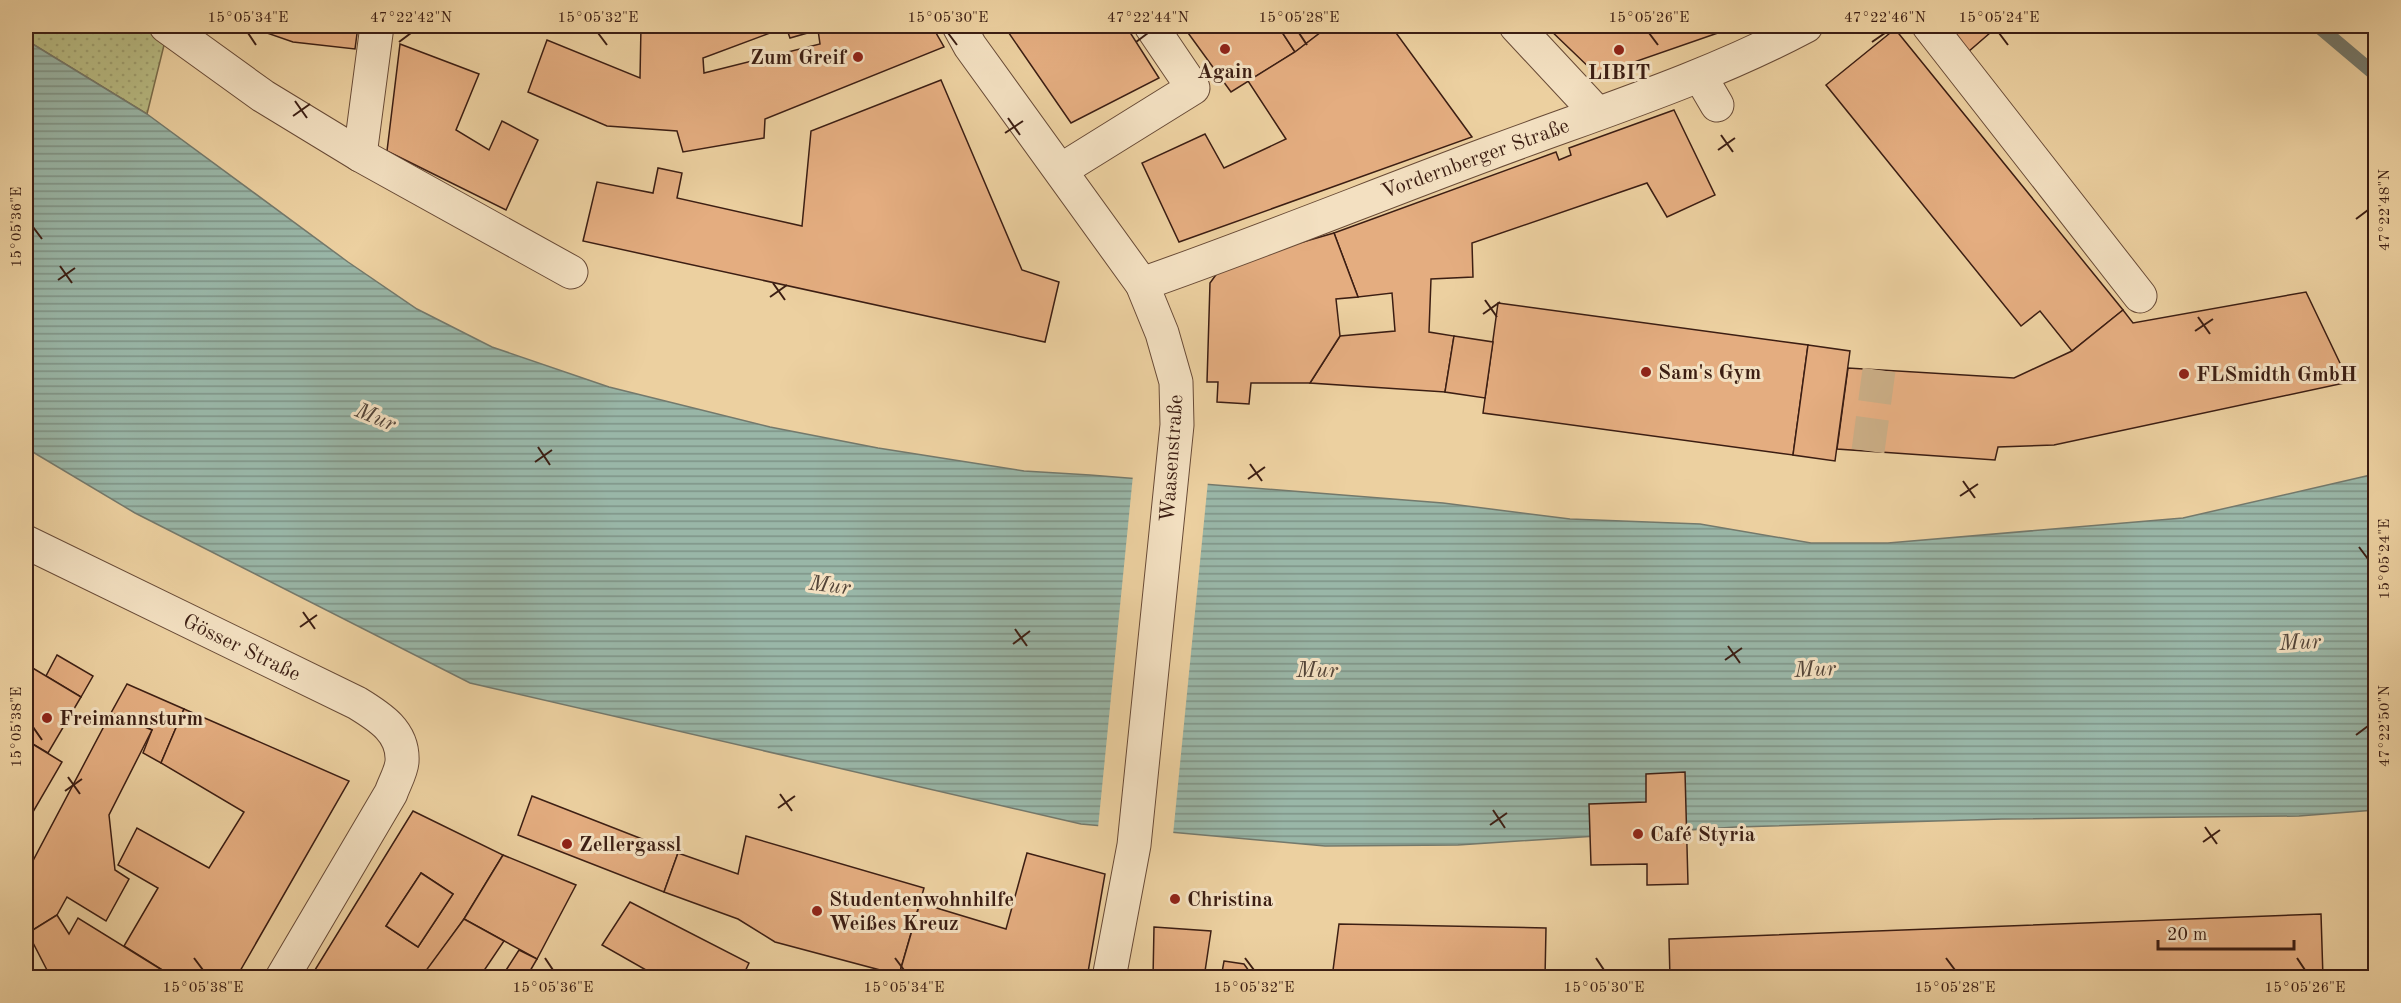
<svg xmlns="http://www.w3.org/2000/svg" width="2401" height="1003" font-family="'Old Standard TT',serif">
	<defs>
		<pattern id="park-dots" width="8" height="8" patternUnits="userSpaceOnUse" patternTransform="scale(1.5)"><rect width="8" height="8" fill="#b8bb83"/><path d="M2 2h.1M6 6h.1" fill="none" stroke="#9fa070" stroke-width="1.8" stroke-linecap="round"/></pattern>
		<pattern id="water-rules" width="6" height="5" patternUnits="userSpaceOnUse" patternTransform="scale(1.5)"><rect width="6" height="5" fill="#99b6a7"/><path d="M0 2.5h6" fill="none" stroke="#7e9387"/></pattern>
	</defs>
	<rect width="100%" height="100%" fill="#ecd0a0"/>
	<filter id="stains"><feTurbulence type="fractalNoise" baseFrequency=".00333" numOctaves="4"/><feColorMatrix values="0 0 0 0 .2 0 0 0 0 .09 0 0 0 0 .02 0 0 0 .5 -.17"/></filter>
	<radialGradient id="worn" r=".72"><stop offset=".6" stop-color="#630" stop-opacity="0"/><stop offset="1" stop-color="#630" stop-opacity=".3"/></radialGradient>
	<polygon fill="url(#park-dots)" stroke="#7a6c4b" stroke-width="1.5" points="26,26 149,26 166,37 147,114 26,40"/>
	<polygon fill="url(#water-rules)" stroke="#74796c" stroke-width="1.5" points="26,40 147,114 348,262 417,309 492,347 609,387 770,427 878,448 1024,471 1090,475 1443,503 1570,519 1700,524 1811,543 1888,543 2183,518 2375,474 2375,810 2299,816 2002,819 1736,827 1458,845 1325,846 1081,824 470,683 135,513 26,448"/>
	<polygon fill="#ecd0a0" points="1133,475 1208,481 1173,835 1098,828"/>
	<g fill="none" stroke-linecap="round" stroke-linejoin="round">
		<polyline stroke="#74796c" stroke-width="14" points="2318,26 2376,75"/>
	</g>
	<g fill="#e4ad80" stroke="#3c1e13" stroke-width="1.5" fill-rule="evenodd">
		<polygon points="247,26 358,26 355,49 293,42"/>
		<path d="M641,26H932L944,47L765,119L764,138L683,152L677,131L607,126L528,92L547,40L640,78ZM786,27L790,38L818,30L820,44L704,73L703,58Z"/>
		<polygon points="1004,26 1126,26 1159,78 1071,123"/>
		<polygon points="1183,26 1278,26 1295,52 1231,92"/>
		<polygon points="1278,26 1329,26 1295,52"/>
		<polygon points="1329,26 1391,26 1472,137 1179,242 1142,163 1205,134 1224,168 1286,139 1248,81 1295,52"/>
		<polygon points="1546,26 1738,26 1597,75"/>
		<polygon points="1943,26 1998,26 1968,52"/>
		<polygon points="1895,29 2123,310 2072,351 2040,311 2021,326 1826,85"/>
		<polygon points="400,44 479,74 456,130 489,150 502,121 538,140 506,210 387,151"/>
		<polygon points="941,80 1022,270 1059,282 1045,342 583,241 597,182 653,193 658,168 682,173 677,198 802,226 811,131"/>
		<polygon points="1674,110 1715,195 1667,217 1647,183 1472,243 1473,277 1431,279 1429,332 1454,336 1445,392 1310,383 1340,336 1395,331 1392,293 1358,297 1334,233 1556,152 1559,160 1571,155 1569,148"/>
		<polygon points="1334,233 1358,297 1336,299 1340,336 1310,383 1251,383 1249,404 1217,402 1218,382 1207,382 1210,283 1223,265"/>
		<polygon points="2306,292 2349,382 2054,445 1998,447 1995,460 1837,449 1848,368 2014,378 2072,351 2123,310 2133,323"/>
		<polygon points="1498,303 1808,345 1793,455 1483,413"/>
		<polygon points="1454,336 1493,342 1485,398 1445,392"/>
		<polygon points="1808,345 1850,351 1835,461 1793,455"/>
		<polygon points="57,655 93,676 81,697 46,676"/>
		<polygon points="26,664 81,697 48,753 26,740"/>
		<polygon points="127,684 184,709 161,763 143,753 152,730 111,713"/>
		<polygon points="184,709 349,781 236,978 175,978 124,946 158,888 118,865 137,828 209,868 244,812 161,763"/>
		<polygon points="111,713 152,730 109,815 115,870 129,879 106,921 67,897 57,915 28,933 26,874"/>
		<polygon points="26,740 62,762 26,824"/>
		<polygon points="1685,772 1688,884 1647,885 1647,864 1591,865 1589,804 1646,802 1646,774"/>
		<polygon points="532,796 678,853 664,892 518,835"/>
		<path d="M413,811L503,855L464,919L422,978H310ZM421,873L453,894L418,947L386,926Z"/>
		<polygon points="746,836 924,888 899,975 775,942 738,919 664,892 678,853 738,874"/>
		<polygon points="1027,853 1105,874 1087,978 910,978 899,975 920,903 1006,929"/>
		<polygon points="503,855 576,885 537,959 464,919"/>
		<polygon points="421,873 453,894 418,947 386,926"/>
		<polygon points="630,902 749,963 742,978 660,978 602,945"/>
		<polygon points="2321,914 2323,978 1670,978 1669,939"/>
		<polygon points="57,915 69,934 78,918 175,978 58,978 48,972 28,933"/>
		<polygon points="464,919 504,941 479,978 422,976"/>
		<polygon points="1339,924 1546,928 1545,978 1332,978"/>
		<polygon points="1154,927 1211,931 1204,978 1153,978"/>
		<polygon points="519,950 537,959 526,978 501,978"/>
		<polygon points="1224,961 1244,964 1254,978 1221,978"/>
		<polygon points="784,970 810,978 780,978"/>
	</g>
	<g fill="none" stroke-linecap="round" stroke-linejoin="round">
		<polyline stroke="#c9ac84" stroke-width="33" stroke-dasharray="33 16" stroke-linecap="butt" points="1868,451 1879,370"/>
		<defs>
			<g id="minor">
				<polyline points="166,26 263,96 360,155 571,272"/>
				<polyline points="959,26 970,46 1142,284 1162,333 1176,382 1177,425 1134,845 1109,978"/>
				<polyline points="1516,26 1597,113"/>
				<polyline points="1929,26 2140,296"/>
				<polyline points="1700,76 1717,105"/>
				<polyline points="360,155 377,26"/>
				<polyline points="1061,170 1193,88 1151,26"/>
				<path d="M1142,284C1259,243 1374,196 1490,153C1597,113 1706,79 1806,26"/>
				<path d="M26,542L357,703C380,717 404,732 402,762C401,772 394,784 391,793L282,978"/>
			</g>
		</defs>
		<use href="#minor" stroke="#684a36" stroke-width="35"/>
		<use href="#minor" stroke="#f3e0c1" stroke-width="33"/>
	</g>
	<path fill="none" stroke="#3c1e13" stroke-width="2" d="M248,33L256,45M598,33L607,45M948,33L957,45M1299,33L1307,45M1649,33L1658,45M1999,33L2008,45M399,42L411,33M1136,42L1148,33M1872,42L1885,33M295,101L307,118M293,116L310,104M1008,118L1020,135M1005,133L1023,121M1721,135L1733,152M1718,150L1735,138M2356,219L2368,210M33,227L42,239M60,266L72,283M58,280L75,268M773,283L785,300M770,297L787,285M1485,300L1497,317M1483,314L1500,302M2198,317L2210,334M2195,331L2213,319M538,447L550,465M535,462L552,450M1250,464L1262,481M1248,479L1265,467M1963,481L1975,498M1960,496L1978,484M2359,547L2368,559M303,612L315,629M300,627L317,615M1015,629L1027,646M1013,644L1030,631M1728,646L1740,663M1725,660L1742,648M33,727L42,740M2356,735L2368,726M68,777L80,794M65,791L82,779M780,794L792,811M778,808L795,796M1493,810L1505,828M1490,825L1507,813M2205,827L2217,844M2203,842L2220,830M194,958L203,970M545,958L553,970M895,958L904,970M1245,958L1254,970M1596,958L1604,970M1946,958L1955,970M2297,958L2305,970"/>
	<g fill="#8f2418" stroke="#f3e0c1" stroke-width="2">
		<circle cx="1225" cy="49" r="6"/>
		<circle cx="1619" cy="50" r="6"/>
		<circle cx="858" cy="57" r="6"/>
		<circle cx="1646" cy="372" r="6"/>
		<circle cx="2184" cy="374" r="6"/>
		<circle cx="47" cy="718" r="6"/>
		<circle cx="1638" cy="834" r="6"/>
		<circle cx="567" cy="844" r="6"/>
		<circle cx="1175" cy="899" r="6"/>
		<circle cx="817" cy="911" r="6"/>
	</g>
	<g text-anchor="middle" stroke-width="6" stroke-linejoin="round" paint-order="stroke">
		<g font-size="21" font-weight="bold" fill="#3c1e13" stroke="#f3e0c1" text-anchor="start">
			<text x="846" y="64" text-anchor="end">Zum Greif</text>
			<text x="1225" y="78" text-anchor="middle">Again</text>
			<text x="1619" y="79" text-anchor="middle">LIBIT</text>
			<text x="1658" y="379">Sam's Gym</text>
			<text x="2196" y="381">FLSmidth GmbH</text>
			<text x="59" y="725">Freimannsturm</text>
			<text x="1650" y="841">Café Styria</text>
			<text x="579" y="851">Zellergassl</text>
			<text x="829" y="906">Studentenwohnhilfe<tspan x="829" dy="24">Weißes Kreuz</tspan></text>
			<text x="1187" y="906">Christina</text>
		</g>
		<g font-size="21" fill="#3c1e13" stroke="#f3e0c1">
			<text transform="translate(1475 158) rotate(-20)" y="7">Vordernberger Straße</text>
			<text transform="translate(1171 458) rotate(-86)" y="7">Waasenstraße</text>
			<text transform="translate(242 647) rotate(26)" y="7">Gösser Straße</text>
		</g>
		<g font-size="22" font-style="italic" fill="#534438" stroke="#f3e0c1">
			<text transform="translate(376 416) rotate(22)" y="8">Mur</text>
			<text transform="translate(830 584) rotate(7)" y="8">Mur</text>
			<text transform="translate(2300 641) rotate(-3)" y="8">Mur</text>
			<text transform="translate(1815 668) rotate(-3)" y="8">Mur</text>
			<text x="1317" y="677">Mur</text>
		</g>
	</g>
	<rect width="2401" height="1003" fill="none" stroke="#ecd0a0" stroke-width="66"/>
	<path d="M2158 940v9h136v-9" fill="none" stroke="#3c1e13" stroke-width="3"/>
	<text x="2167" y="940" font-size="18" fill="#3c1e13" stroke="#f3e0c1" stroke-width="4.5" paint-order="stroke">20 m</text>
	<rect x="33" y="33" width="2335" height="937" fill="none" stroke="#3c1e13" stroke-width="2"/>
	<g font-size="15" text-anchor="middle" fill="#3c1e13">
		<text x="248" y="22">15°05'34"E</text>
		<text x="411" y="22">47°22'42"N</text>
		<text x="598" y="22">15°05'32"E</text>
		<text x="948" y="22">15°05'30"E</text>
		<text x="1148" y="22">47°22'44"N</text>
		<text x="1299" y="22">15°05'28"E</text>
		<text x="1649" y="22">15°05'26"E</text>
		<text x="1885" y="22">47°22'46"N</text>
		<text x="1999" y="22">15°05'24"E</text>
		<text transform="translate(2384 210) rotate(-90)" y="5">47°22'48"N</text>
		<text transform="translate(16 227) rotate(-90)" y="5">15°05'36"E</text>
		<text transform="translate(2384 559) rotate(-90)" y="5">15°05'24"E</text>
		<text transform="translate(2384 726) rotate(-90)" y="5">47°22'50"N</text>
		<text transform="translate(16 727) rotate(-90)" y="5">15°05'38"E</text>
		<text x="203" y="992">15°05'38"E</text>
		<text x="553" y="992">15°05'36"E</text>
		<text x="904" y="992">15°05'34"E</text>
		<text x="1254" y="992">15°05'32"E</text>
		<text x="1604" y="992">15°05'30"E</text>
		<text x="1955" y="992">15°05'28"E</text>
		<text x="2305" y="992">15°05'26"E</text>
	</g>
	<rect width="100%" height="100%" filter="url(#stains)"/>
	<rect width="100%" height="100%" fill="url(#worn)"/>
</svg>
